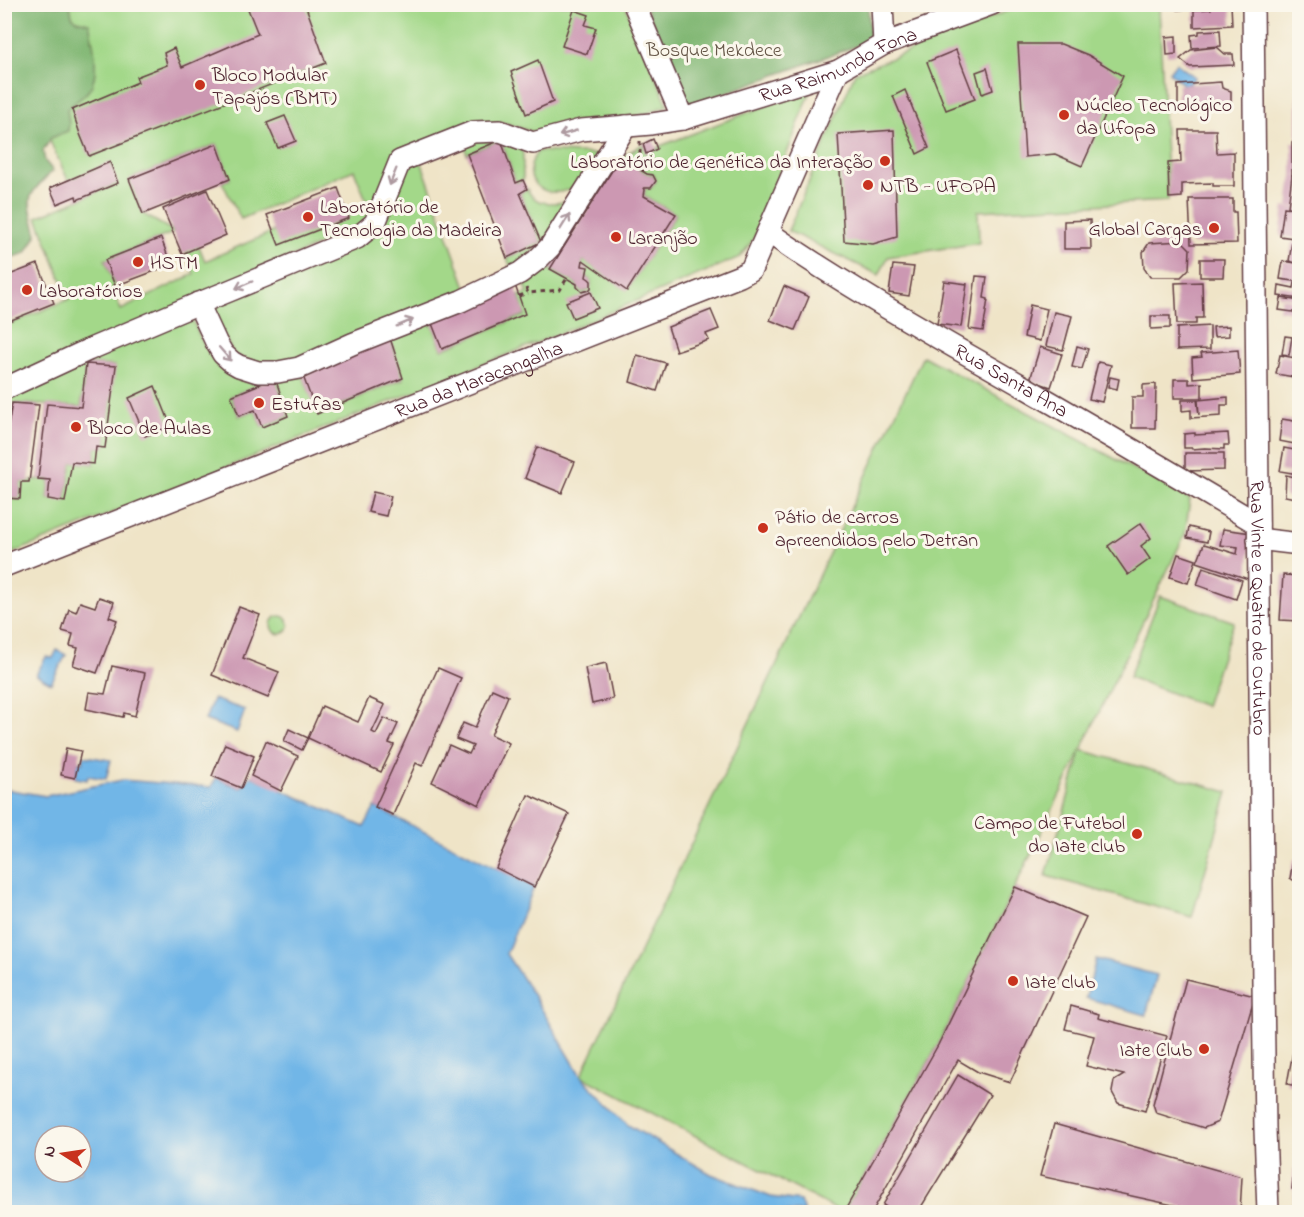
<svg xmlns="http://www.w3.org/2000/svg" width="1304" height="1217" font-family="'Indie Flower',sans-serif">
	<rect width="100%" height="100%" fill="#fbf7ec"/>
	<filter id="ink" filterUnits="userSpaceOnUse"><feTurbulence type="fractalNoise" baseFrequency=".0167" numOctaves="2"/><feDisplacementMap in="SourceGraphic" scale="12" xChannelSelector="R" yChannelSelector="G"/><feConvolveMatrix kernelMatrix="1 2 1 2 8 2 1 2 1" color-interpolation-filters="sRGB"/></filter>
	<filter id="wash" filterUnits="userSpaceOnUse"><feTurbulence type="fractalNoise" baseFrequency=".008" numOctaves="4" result="noise"/><feDisplacementMap in="SourceGraphic" scale="24" xChannelSelector="R" yChannelSelector="G"/><feGaussianBlur stdDeviation="1.35" result="paint"/><feColorMatrix in="noise" values="0 0 0 0 0 0 0 0 0 0 0 0 0 0 0 0 0 1.4 0 .05"/><feComposite in="paint" operator="in"/></filter>
	<g filter="url(#wash)">
		<rect width="100%" height="100%" fill="#efe4c7"/>
		<g fill="#a3d889" stroke="#767c5a" stroke-width="1.5" fill-rule="evenodd">
			<path d="M4,5H625L668,105L645,114L536,133L502,122L397,156L370,221L5,389V326L69,299L37,217L118,183L68,180L5,44ZM217,144L230,179L222,182L241,219L354,170L367,202L289,234L286,226L205,261L196,239L182,244L194,274L121,310L112,288L115,286L105,260L175,232L143,214L130,179Z"/>
			<polygon points="1022,5 1159,5 1168,201 978,211 979,243 888,257 879,275 788,231 855,73"/>
			<path d="M812,88L754,239L740,257L561,333L5,556V498L19,499L21,482H29L38,479L50,480L48,499L65,502L72,462L94,464L96,447H105L115,366L86,364L81,407C57,405 35,405 12,403L5,451V395L189,312C200,336 211,369 238,379C245,382 254,382 261,384L231,396L239,416L255,410L262,427L288,416L275,378L303,376L318,414L403,379L390,338L431,321L442,349L525,315L519,296L528,293L522,277L549,260L550,269L577,284V288L582,292C592,292 594,281 586,277L582,266L583,260L627,290L676,214L644,196L645,190L644,188H651L656,181L654,175L647,174L620,158L643,144L647,153L657,149L660,146Z"/>
			<polygon points="476,139 501,140 520,147 523,154 523,180 516,183 501,140 467,154 464,145"/>
			<path d="M538,151L597,154C593,162 587,177 581,183C577,186 572,188 568,190C539,200 519,176 538,151Z"/>
			<polygon points="421,161 467,290 276,367 235,356 206,304 359,242 403,167"/>
			<path d="M527,189C529,192 531,196 534,198C542,205 556,203 566,202L550,235L512,270L507,258L541,242L520,193Z"/>
			<polygon points="923,356 1190,499 1185,534 1081,750 1228,792 1192,917 1046,876 1081,751 938,1045 844,1212 841,1212 581,1076"/>
			<polygon points="1160,596 1234,622 1205,706 1129,677"/>
			<circle cx="280" cy="625" r="9"/>
		</g>
		<g fill="#82b875" stroke="#666c50" stroke-width="1.5">
			<path d="M5,4L70,5L72,16L77,20L89,23C93,42 101,74 89,90C83,98 74,103 67,109L69,124L68,131L51,138L43,151L45,161L53,171C46,177 34,189 31,196C27,205 35,225 37,234L26,253L5,260Z"/>
			<polygon points="645,5 868,5 870,41 689,106"/>
		</g>
		<g fill="#71b6e7" stroke="#5e6a89" stroke-width="1.5" fill-rule="evenodd">
			<polygon points="1176,63 1195,77 1189,84 1184,85 1169,72"/>
			<polygon points="57,650 66,655 51,683 36,675 46,657 53,658"/>
			<polygon points="213,699 245,710 237,732 205,720"/>
			<polygon points="84,756 111,760 106,779 88,776 87,780 75,778 78,762 83,762"/>
			<path d="M251,776L364,827L375,807L534,887L506,954L534,996L581,1076L628,1125L711,1174L771,1197L800,1201L804,1212H5L4,789L46,796L122,780L211,787L216,778L241,788ZM45,1136H81V1172H45Z"/>
			<polygon points="1096,959 1157,975 1146,1015 1086,998"/>
		</g>
		<g id="blocks">
			<g fill="#cc98b2">
				<polygon points="246,4 305,4 326,63 89,156 80,134 72,110 138,82 136,77 167,65 164,53 174,48 182,67 258,34"/>
				<polygon points="1176,4 1186,4 1187,9 1177,10"/>
				<polygon points="1231,4 1232,25 1194,27 1194,10 1211,9 1211,5"/>
				<polygon points="574,10 589,15 585,25 596,28 587,54 562,46"/>
				<polygon points="1297,12 1300,12 1300,43 1295,42"/>
				<polygon points="1220,30 1221,46 1192,48 1191,35 1199,34 1199,31"/>
				<polygon points="1176,36 1176,54 1167,55 1166,37"/>
				<polygon points="1018,44 1061,44 1088,55 1123,76 1082,166 1055,154 1025,157"/>
				<polygon points="1217,47 1225,54 1233,54 1234,65 1190,67 1180,59 1191,50"/>
				<polygon points="956,50 975,99 946,110 927,62"/>
				<polygon points="538,60 553,102 526,114 511,72"/>
				<polygon points="987,68 993,90 982,94 976,72"/>
				<polygon points="1221,82 1222,88 1231,91 1231,103 1178,106 1178,85"/>
				<polygon points="905,90 929,148 917,154 893,96"/>
				<rect x="1297" y="92" width="3" height="49"/>
				<polygon points="285,116 296,141 278,148 267,123"/>
				<polygon points="894,130 897,237 873,244 844,241 838,134"/>
				<polygon points="1180,130 1216,130 1217,153 1234,152 1234,186 1213,186 1213,183 1182,184 1182,197 1169,198 1168,163 1181,162"/>
				<polygon points="653,139 657,149 646,154 643,144"/>
				<polygon points="501,140 516,183 523,180 527,189 520,193 541,242 507,258 467,154"/>
				<rect x="1292" y="142" width="8" height="33"/>
				<polygon points="217,144 230,179 143,214 129,179"/>
				<polygon points="620,158 647,174 653,175 656,181 651,188 644,188 645,190 644,196 676,214 627,291 583,260 582,266 588,267 586,277 589,279 591,281 591,288 589,290 582,292 577,287 577,284 550,269"/>
				<polygon points="110,162 118,183 77,200 76,196 57,204 50,188"/>
				<polygon points="1292,175 1300,176 1300,208 1288,207"/>
				<polygon points="338,188 349,218 279,245 267,215"/>
				<polygon points="207,190 226,235 182,254 163,209"/>
				<polygon points="1189,199 1233,199 1233,212 1236,212 1237,243 1191,244"/>
				<polygon points="1284,207 1300,209 1300,239 1280,236"/>
				<polygon points="1090,220 1091,249 1064,249 1064,221"/>
				<polygon points="161,238 171,265 115,286 105,260"/>
				<polygon points="1182,241 1190,249 1189,269 1181,277 1150,277 1144,268 1143,252 1149,243"/>
				<polygon points="1292,242 1300,243 1300,282 1280,279 1283,261 1296,263 1289,261"/>
				<polygon points="1200,259 1224,259 1223,277 1200,277"/>
				<polygon points="38,264 54,303 4,323 4,277"/>
				<polygon points="893,265 914,267 909,296 889,293"/>
				<polygon points="976,276 987,277 984,298 988,299 983,331 969,329"/>
				<polygon points="944,281 967,284 961,327 937,324"/>
				<polygon points="1202,282 1203,318 1196,318 1196,324 1177,324 1175,283"/>
				<polygon points="1295,283 1300,284 1300,299 1278,296 1279,285 1294,288"/>
				<polygon points="515,285 525,314 442,349 431,321"/>
				<polygon points="784,286 809,297 795,330 770,320"/>
				<polygon points="591,292 598,308 573,318 566,302"/>
				<polygon points="1281,298 1300,301 1300,313 1279,310"/>
				<polygon points="1030,305 1047,309 1040,341 1024,337"/>
				<polygon points="711,310 719,329 706,334 709,340 676,351 668,327"/>
				<polygon points="1054,312 1072,316 1063,350 1046,346"/>
				<polygon points="1151,316 1170,316 1170,328 1151,329"/>
				<polygon points="1210,326 1210,349 1177,350 1177,328"/>
				<polygon points="1229,326 1229,336 1214,337 1213,327"/>
				<polygon points="1285,336 1292,337 1289,355 1282,354"/>
				<polygon points="1296,337 1300,338 1300,357 1293,356"/>
				<polygon points="390,338 403,378 317,414 303,376"/>
				<polygon points="1077,346 1088,349 1082,369 1072,367"/>
				<polygon points="1040,347 1062,354 1051,387 1030,380"/>
				<polygon points="1238,350 1240,374 1193,378 1192,358 1202,357 1201,353"/>
				<polygon points="637,355 666,363 657,391 630,382"/>
				<polygon points="1280,355 1300,359 1300,378 1276,374"/>
				<polygon points="1098,362 1111,365 1102,402 1089,399"/>
				<polygon points="86,364 116,366 105,448 96,447 94,464 72,462 65,502 48,499 50,480 38,479 47,404 81,407"/>
				<polygon points="1110,377 1119,379 1117,389 1108,387"/>
				<polygon points="275,378 288,416 262,427 255,410 239,416 231,396"/>
				<polygon points="1174,379 1189,379 1189,384 1202,383 1202,398 1174,398"/>
				<polygon points="1156,384 1155,428 1132,428 1132,397 1143,397 1143,385"/>
				<polygon points="155,386 171,426 145,436 129,398"/>
				<polygon points="1228,397 1228,405 1221,405 1221,416 1191,418 1191,410 1182,411 1182,400 1197,400 1199,415 1198,400"/>
				<polygon points="12,403 39,405 29,482 21,482 20,499 4,498 4,450"/>
				<polygon points="1282,419 1300,422 1300,445 1279,441"/>
				<polygon points="1195,433 1195,435 1228,433 1229,445 1224,445 1224,449 1205,448 1192,449 1192,448 1184,448 1184,434"/>
				<polygon points="537,447 575,462 562,493 525,478"/>
				<polygon points="1284,448 1300,451 1300,471 1298,471 1298,474 1280,471"/>
				<polygon points="1185,453 1224,453 1224,470 1185,471"/>
				<polygon points="1286,475 1300,478 1300,499 1285,496"/>
				<polygon points="373,492 391,496 386,516 368,512"/>
				<polygon points="1141,523 1151,538 1141,546 1150,559 1128,575 1108,546"/>
				<polygon points="1189,527 1209,532 1207,542 1187,538"/>
				<polygon points="1223,529 1251,533 1248,579 1197,562 1204,544 1237,554 1238,547 1220,545"/>
				<polygon points="1178,554 1196,560 1188,583 1170,577"/>
				<polygon points="1203,567 1242,580 1236,599 1197,585"/>
				<polygon points="1283,575 1300,576 1300,621 1280,620"/>
				<polygon points="99,597 114,602 109,617 117,620 97,673 73,665 78,648 70,646 73,634 62,631 69,609 76,612 80,602 95,607"/>
				<polygon points="239,607 260,615 243,658 279,672 268,698 212,675"/>
				<polygon points="606,663 613,699 592,704 585,668"/>
				<polygon points="112,666 145,673 135,716 124,713 123,717 86,709 89,692 105,694"/>
				<polygon points="438,668 461,678 422,766 416,763 393,815 375,807"/>
				<polygon points="492,689 508,696 491,735 509,743 479,805 432,782 449,745 469,754 473,746 456,739 463,723 475,728"/>
				<polygon points="369,698 385,705 372,732 376,734 384,718 398,724 389,743 394,745 381,772 308,738 302,750 284,741 289,729 308,738 322,706 358,722"/>
				<polygon points="266,741 298,756 281,791 251,776"/>
				<polygon points="225,744 254,756 241,788 212,776"/>
				<polygon points="66,748 81,751 75,778 61,775"/>
				<polygon points="528,795 569,814 534,887 496,868"/>
				<polygon points="1295,859 1300,859 1300,880 1293,880 1290,878 1293,861"/>
				<polygon points="1015,887 1086,917 1010,1082 978,1072 958,1060 872,1212 844,1212 938,1045"/>
				<polygon points="1186,979 1255,996 1218,1122 1204,1128 1156,1113 1153,1104"/>
				<polygon points="1071,1006 1099,1014 1098,1018 1167,1036 1145,1111 1118,1103 1112,1092 1114,1081 1124,1075 1086,1066 1094,1036 1065,1029"/>
				<polygon points="1294,1046 1300,1047 1300,1087 1287,1084"/>
				<polygon points="958,1075 990,1095 918,1212 894,1212 883,1205"/>
				<polygon points="1054,1124 1242,1177 1240,1212 1205,1212 1040,1176"/>
				<polygon points="1294,1168 1300,1169 1300,1212 1293,1212 1295,1190 1292,1189"/>
			</g>
		</g>
	</g>
	<g filter="url(#ink)">
		<use href="#blocks" fill-opacity="0" stroke="#633d42" stroke-width="1.5"/>
		<g fill="none" stroke-linecap="round" stroke-linejoin="round">
			<defs>
				<g id="minor">
					<polyline points="634,4 683,119"/>
					<polyline points="882,4 884,44"/>
					<path id="s1" d="M1253,4L1263,982L1265,1129L1268,1212"/>
					<path id="s2" d="M768,232C850,289 939,338 1026,388C1104,433 1181,478 1258,524"/>
					<polyline points="198,303 216,342 223,354 232,362 239,366 258,372 278,372 299,368 352,344 461,301 520,273 537,260 550,247 626,126"/>
					<path id="s3" d="M4,389L88,350L192,306L229,291L357,238L375,223L400,161L473,132L500,131L533,143L581,130L651,124L683,119L838,71L884,44L992,4"/>
					<polyline points="1258,539 1300,544"/>
					<path id="s4" d="M4,566L740,276L751,270L754,263L838,71"/>
				</g>
			</defs>
			<use href="#minor" stroke="#633d42" stroke-width="24"/>
			<g stroke="#633d42" stroke-width="3" stroke-dasharray="4.5 4.5" stroke-linecap="butt">
				<polyline points="640,141 640,166 647,174"/>
				<polyline points="526,288 528,293 560,290 567,278"/>
				<polyline points="519,296 528,293"/>
			</g>
			<use href="#minor" stroke="#fff" stroke-width="21"/>
		</g>
		<defs><path id="oneway-shaft" d="M-6 0H5M1.5-3L5.5 0L1.5 3" fill="none" stroke-width="1.6" stroke-linecap="round" stroke-linejoin="round" transform="scale(1.5)"/></defs>
		<g stroke="#ae9aa0">
			<use href="#oneway-shaft" transform="translate(568 133) rotate(164)"/>
			<use href="#oneway-shaft" transform="translate(393 177) rotate(112)"/>
			<use href="#oneway-shaft" transform="translate(565 222) rotate(-58)"/>
			<use href="#oneway-shaft" transform="translate(244 285) rotate(157)"/>
			<use href="#oneway-shaft" transform="translate(405 323) rotate(-22)"/>
			<use href="#oneway-shaft" transform="translate(225 354) rotate(49)"/>
		</g>
	</g>
	<g fill="#c8321e" stroke="#fbf7ec" stroke-width="2">
		<circle cx="200" cy="85" r="6"/>
		<circle cx="1064" cy="115" r="6"/>
		<circle cx="885" cy="161" r="6"/>
		<circle cx="868" cy="185" r="6"/>
		<circle cx="308" cy="217" r="6"/>
		<circle cx="1214" cy="228" r="6"/>
		<circle cx="616" cy="237" r="6"/>
		<circle cx="138" cy="262" r="6"/>
		<circle cx="27" cy="290" r="6"/>
		<circle cx="259" cy="403" r="6"/>
		<circle cx="76" cy="427" r="6"/>
		<circle cx="763" cy="528" r="6"/>
		<circle cx="1137" cy="834" r="6"/>
		<circle cx="1013" cy="981" r="6"/>
		<circle cx="1204" cy="1049" r="6"/>
	</g>
	<g text-anchor="middle" stroke-width="6" stroke-linejoin="round" paint-order="stroke">
		<g font-size="20" fill="#655647" stroke="#fbf7ec">
			<text x="714" y="56">Bosque Mekdece</text>
		</g>
		<g font-size="20" fill="#4a1f2b" stroke="#fbf7ec">
			<text dy="7" stroke="none"><textPath href="#s3" startOffset="932">Rua Raimundo Fona</textPath></text>
			<text dy="7" stroke="none"><textPath href="#s4" startOffset="510">Rua da Maracangalha</textPath></text>
			<text dy="7" stroke="none"><textPath href="#s2" startOffset="285">Rua Santa Ana</textPath></text>
			<text dy="7" stroke="none"><textPath href="#s1" startOffset="604">Rua Vinte e Quatro de Outubro</textPath></text>
		</g>
		<g font-size="20" fill="#4a1f2b" stroke="#fbf7ec" text-anchor="start">
			<text x="212" y="81">Bloco Modular<tspan x="212" dy="23">Tapajós (BMT)</tspan></text>
			<text x="1076" y="111">Núcleo Tecnológico<tspan x="1076" dy="23">da Ufopa</tspan></text>
			<text x="873" y="168" text-anchor="end">Laboratório de Genética da Interação</text>
			<text x="880" y="192">NTB - UFOPA</text>
			<text x="320" y="213">Laboratório de<tspan x="320" dy="23">Tecnologia da Madeira</tspan></text>
			<text x="1202" y="235" text-anchor="end">Global Cargas</text>
			<text x="628" y="244">Laranjão</text>
			<text x="150" y="269">HSTM</text>
			<text x="39" y="297">Laboratórios</text>
			<text x="271" y="410">Estufas</text>
			<text x="88" y="434">Bloco de Aulas</text>
			<text x="775" y="523">Pátio de carros<tspan x="775" dy="23">apreendidos pelo Detran</tspan></text>
			<text x="1125" y="829" text-anchor="end">Campo de Futebol<tspan x="1125" dy="23">do Iate club</tspan></text>
			<text x="1025" y="988">Iate club</text>
			<text x="1192" y="1056" text-anchor="end">Iate Club</text>
		</g>
	</g>
	<rect width="1304" height="1217" fill="none" stroke="#fbf7ec" stroke-width="24"/>
	<g transform="translate(63 1154) rotate(282)"><circle r="28" fill="#fbf7ec" stroke="#b4a19f" stroke-width="1.5"/>
	<path d="M0-4.5L10 22L0 15L-10 22Z" fill="#c8321e"/>
	<text y="-9" font-size="16" font-weight="bold" text-anchor="middle" fill="#4a1f2b">N</text>
	</g>
</svg>
